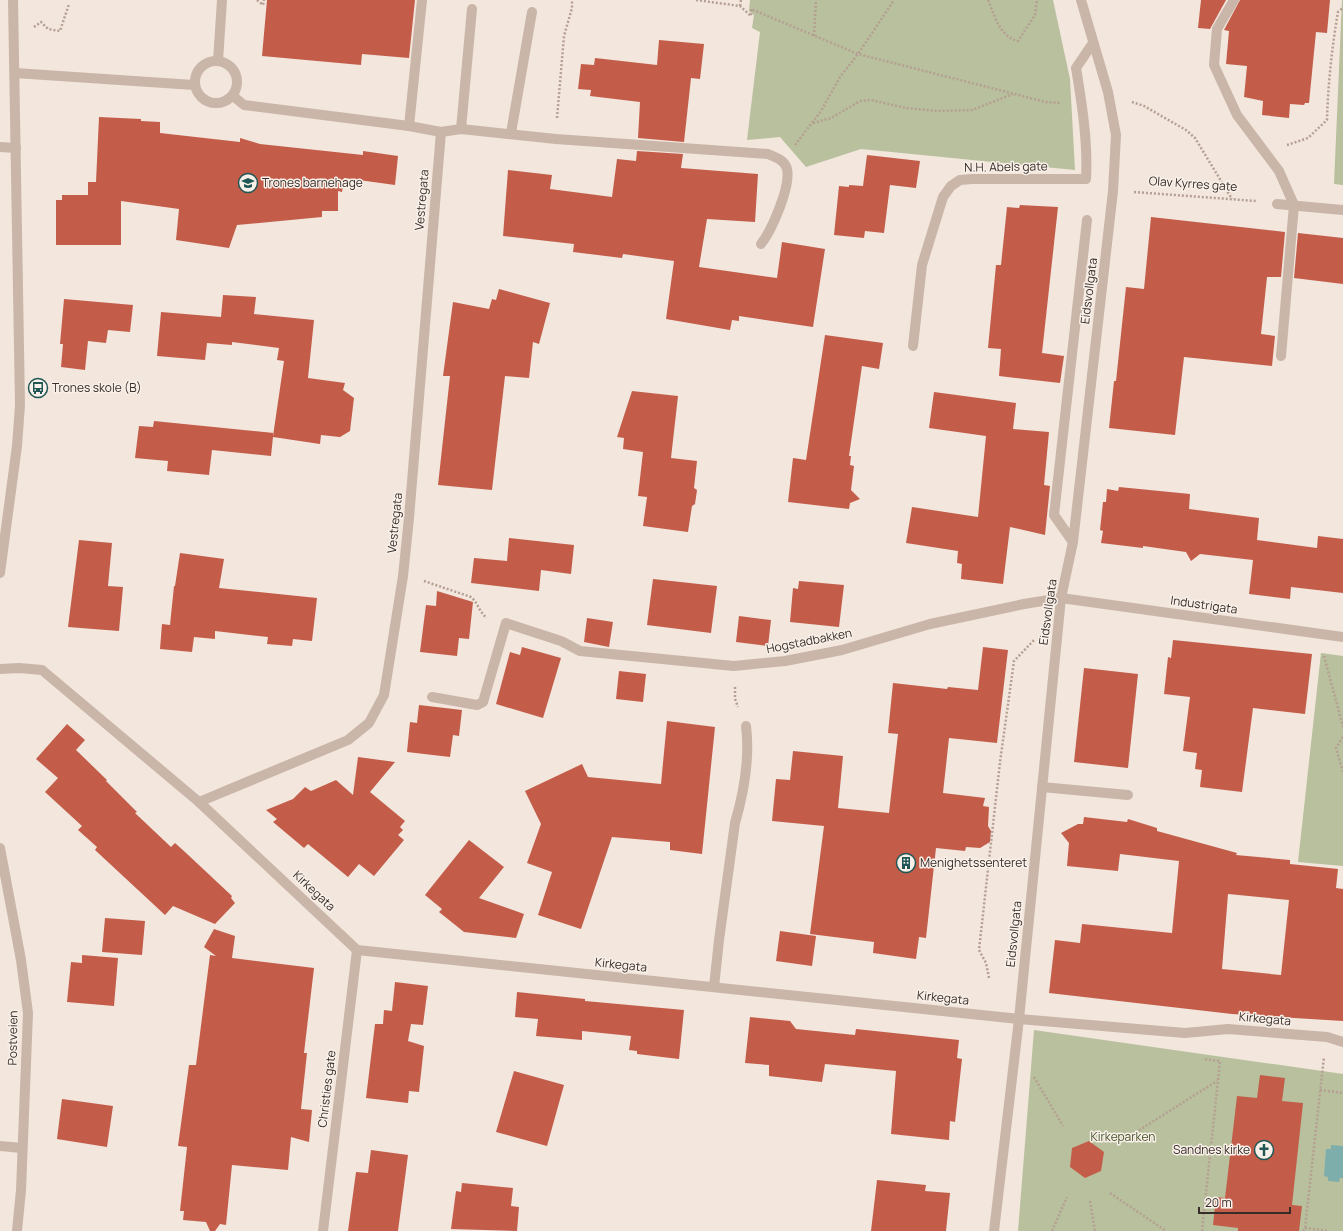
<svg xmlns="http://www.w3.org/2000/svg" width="1343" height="1231" font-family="Manrope,sans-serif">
	<rect width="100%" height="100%" fill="#f2e6dd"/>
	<g fill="#b8c09d">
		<polygon points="750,0 1053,0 1070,79 1075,170 861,149 806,167 780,137 747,140 760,32 752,28 754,15 749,11"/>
		<polygon points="1342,0 1343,0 1343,185 1334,184"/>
		<polygon points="1321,653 1343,656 1343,866 1298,862"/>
		<polygon points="1034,1030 1343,1074 1343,1231 1018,1231"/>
	</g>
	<polygon fill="#7daeac" points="1331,1145 1343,1146 1343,1178 1340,1178 1339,1182 1328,1181 1328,1177 1324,1176 1326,1149 1331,1149"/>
	<g fill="#c35d4a" fill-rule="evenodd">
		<polygon points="267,0 415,0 409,58 362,54 361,65 262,56"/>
		<polygon points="1201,0 1226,0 1210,29 1198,28"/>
		<polygon points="1240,0 1330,0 1327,33 1316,32 1309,103 1305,103 1304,105 1290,104 1289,118 1262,115 1263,101 1244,97 1247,66 1226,64 1229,31 1224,30"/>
		<polygon points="659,40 704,44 700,79 691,78 684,142 638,138 640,102 590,96 591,90 578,89 581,64 594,65 595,58 657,65"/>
		<polygon points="99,117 141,119 141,121 160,122 160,133 240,142 240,138 260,144 363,155 363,151 398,156 395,185 344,178 342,192 338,191 338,211 322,211 322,217 237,225 229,248 176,240 179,209 121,201 121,245 56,245 56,200 62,200 62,195 88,195 88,182 96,182"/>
		<polygon points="637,151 683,154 681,168 758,174 755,222 707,219 699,267 777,278 782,242 825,249 813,327 739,316 739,321 732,320 730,330 666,319 674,261 623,254 622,258 573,252 574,244 503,236 508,170 552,175 550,189 612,197 617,159 636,161"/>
		<polygon points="867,155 920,161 916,188 890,185 884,233 865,231 864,238 834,235 839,186 849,187 849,185 863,186"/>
		<polygon points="1020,205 1058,207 1042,353 1064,356 1060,383 999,376 1001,349 988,348 996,265 1001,265 1007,207 1019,208"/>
		<polygon points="1151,217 1285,232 1281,277 1267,277 1261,334 1275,336 1272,366 1184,357 1175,435 1109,428 1114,381 1116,381 1126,287 1144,289"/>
		<polygon points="1298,233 1343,238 1343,284 1294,278"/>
		<polygon points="499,289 550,303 539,344 533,342 529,378 505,376 492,490 438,485 450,376 443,376 453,302 489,309 492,299 496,300"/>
		<polygon points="223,295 256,297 254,314 314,320 308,378 345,383 343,390 354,398 350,431 340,437 321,435 320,444 273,437 271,456 212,450 209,475 167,471 168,461 135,458 139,426 153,427 154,421 274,433 273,436 284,361 277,360 279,348 232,342 232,345 207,343 205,360 157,356 161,312 221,317"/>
		<polygon points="64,299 133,305 130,332 108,330 106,343 88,341 85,370 61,367 63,344 60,344"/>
		<polygon points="825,335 883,343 879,369 862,366 849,456 851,456 850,465 854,466 851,490 860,499 850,503 849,509 788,502 793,458 806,460"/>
		<polygon points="632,391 678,396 671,458 697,461 694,488 697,490 695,504 692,506 688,532 643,526 647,497 638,496 643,452 623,449 624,438 617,437"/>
		<polygon points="934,392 1016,403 1013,429 1049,432 1044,485 1050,486 1045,535 1010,527 1003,584 961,579 962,564 957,563 958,551 906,543 912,507 978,517 986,436 929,428"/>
		<polygon points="1119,487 1190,494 1189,509 1259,518 1257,540 1317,548 1318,536 1343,539 1343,593 1291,587 1290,599 1249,594 1253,560 1200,554 1191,561 1186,552 1143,546 1143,548 1101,543 1103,531 1100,530 1103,502 1106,502 1107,489 1118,491"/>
		<polygon points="509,538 574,545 571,574 541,570 539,591 471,583 474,558 507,561"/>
		<polygon points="79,540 112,543 108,586 123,587 119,631 68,627"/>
		<polygon points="180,553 224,559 219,588 317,598 312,641 293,639 292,646 267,644 268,637 215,631 215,639 194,637 192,652 160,649 162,624 170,625 174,586 175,586"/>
		<polygon points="653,579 717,586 711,633 647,625"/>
		<polygon points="799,581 844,585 839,627 790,622 793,588 798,589"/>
		<polygon points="437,591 473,602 469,639 459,638 457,656 420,652 426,605 436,606"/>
		<polygon points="739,616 771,620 768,646 736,642"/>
		<polygon points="587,618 613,622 609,647 584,642"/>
		<polygon points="1173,640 1312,654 1305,714 1253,708 1242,792 1200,787 1202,770 1195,769 1197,753 1183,751 1190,697 1164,694 1168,657 1171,658"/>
		<polygon points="522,647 561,658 543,718 496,704 510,652 520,655"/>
		<polygon points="983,647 1008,650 997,743 949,738 943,793 985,798 983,806 989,807 988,826 991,831 990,842 980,848 966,847 965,851 936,848 926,938 919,937 916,959 873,953 874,942 810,934 824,826 772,821 776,779 790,780 793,751 843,756 838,808 889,813 898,734 888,733 893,683 947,689 948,687 978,690"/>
		<polygon points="1084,668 1138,674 1128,768 1074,762"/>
		<polygon points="619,671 646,674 643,702 616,699"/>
		<polygon points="419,705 462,710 459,736 453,735 450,757 407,752 410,722 417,723"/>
		<polygon points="667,721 715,727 702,854 670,850 670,842 612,837 581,929 538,915 552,872 527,863 541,824 525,791 582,764 588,777 661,784"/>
		<polygon points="67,724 85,740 76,750 107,780 106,781 137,812 135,813 171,847 175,843 185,852 232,896 231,898 235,903 215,924 173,906 165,915 95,850 97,847 78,830 82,826 45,792 58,778 36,759"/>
		<polygon points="358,757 395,762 370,792 405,821 400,827 403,830 398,835 404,840 374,876 359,864 348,877 308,844 304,848 273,822 277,819 266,810 293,799 305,787 311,791 336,780 353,795"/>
		<path d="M1084,817L1127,822L1128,819L1157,828V831L1237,853L1236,855L1290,860V864L1338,869L1336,888L1343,889V1021L1232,1014L1049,993L1055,940L1080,943L1082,924L1172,933L1179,861L1120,854L1118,871L1067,866L1069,843L1061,833L1078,824H1083ZM1228,894L1289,900L1281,975L1222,969Z"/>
		<polygon points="469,840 504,867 479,898 524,914 516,938 464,932 439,912 442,909 425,895"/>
		<polygon points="105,918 145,921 142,955 102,952"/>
		<polygon points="214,929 235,936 232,958 314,968 304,1053 307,1053 301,1109 312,1110 309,1142 291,1137 288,1170 232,1165 226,1225 220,1224 215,1231 210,1231 206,1222 183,1220 184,1211 180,1211 187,1147 178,1146 189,1065 196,1065 210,955 216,956 204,947"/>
		<polygon points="780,931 816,936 812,966 776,961"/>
		<polygon points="82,955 118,958 114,1006 67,1002 71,962 82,963"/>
		<polygon points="395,982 428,986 423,1025 411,1024 408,1041 424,1046 419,1092 409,1091 408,1103 366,1098 375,1024 383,1024 384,1010 392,1011"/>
		<polygon points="517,992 585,999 585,1001 684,1010 679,1059 637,1054 637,1051 629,1050 631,1036 582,1031 582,1040 536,1036 538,1019 515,1017"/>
		<polygon points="750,1017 790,1021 796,1029 855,1035 856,1029 959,1040 957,1058 962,1059 955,1122 950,1121 949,1140 891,1134 896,1071 825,1064 822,1082 769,1076 769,1065 745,1063"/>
		<polygon points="514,1071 564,1085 547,1146 496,1132"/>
		<polygon points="1260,1075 1285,1078 1282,1101 1303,1103 1292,1205 1302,1206 1299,1231 1238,1231 1238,1228 1213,1225 1216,1197 1225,1198 1237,1096 1257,1098"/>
		<polygon points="62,1099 113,1106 107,1147 57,1139"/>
		<polygon points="1089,1141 1104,1152 1101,1171 1085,1178 1070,1167 1072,1148"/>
		<polygon points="371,1150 408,1155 398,1231 348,1231 356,1172 368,1173"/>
		<polygon points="877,1180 926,1185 925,1191 950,1193 946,1231 871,1231"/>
		<polygon points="462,1183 513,1188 511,1206 519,1207 517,1231 451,1229 456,1191 461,1192"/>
	</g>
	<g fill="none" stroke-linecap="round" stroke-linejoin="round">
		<g stroke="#b59f93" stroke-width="2.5" stroke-dasharray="2 2" stroke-linecap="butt">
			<polyline points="257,0 263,5 264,0"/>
			<polyline points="696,0 740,6 751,16 751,9 858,54 1046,102 1061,103"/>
			<path d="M988,0C995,16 999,36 1018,41L1035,15L1037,0"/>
			<polyline points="740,6 741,0"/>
			<polyline points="34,27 41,22 48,29 60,31 69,4"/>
			<polyline points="814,36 816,0"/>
			<polyline points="1132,102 1144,106 1186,130 1195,138 1232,199"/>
			<polyline points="557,118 564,36 572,8 572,0"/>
			<polyline points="813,123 831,118 860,101 871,100 906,108 937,111 972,110 1013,94"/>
			<polyline points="795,145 821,111 840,77 858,54 894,0"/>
			<path d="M1287,145L1308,138L1327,120C1328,84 1332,47 1338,12L1343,8"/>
			<polyline points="1134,192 1256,201"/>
			<path d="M424,581L471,597C478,603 479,612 487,618"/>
			<polyline points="1324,656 1343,727"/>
			<polyline points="735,687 735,699 738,707"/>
			<polyline points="1343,737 1336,748 1343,772"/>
			<polyline points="989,978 986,963 979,950 1000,762 1014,661 1035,639"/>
			<polyline points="1034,1077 1063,1126"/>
			<polyline points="1320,1090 1343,1093"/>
			<polyline points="1122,1141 1217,1081"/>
			<polyline points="1110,1193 1166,1231"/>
			<polyline points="1090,1201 1095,1231"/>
			<polyline points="1305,1228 1329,1231"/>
			<polyline points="1052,1231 1067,1197"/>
			<polyline points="1202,1231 1220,1061 1203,1059"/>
			<polyline points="1303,1231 1305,1228 1324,1057"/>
		</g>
		<g stroke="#cab5a9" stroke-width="10">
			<polyline points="1234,0 1217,29 1214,65 1237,115 1279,171 1294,205 1281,356"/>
			<circle cx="216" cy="82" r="21"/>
			<polyline points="218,61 222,0"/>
			<polyline points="15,73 194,85"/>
			<path d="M233,96L244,105L409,126L441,132L461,129L556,139L768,154C775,157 785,160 787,169C791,186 772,230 761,244"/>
			<polyline points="409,126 422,0"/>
			<polyline points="461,129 472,9"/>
			<polyline points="511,133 532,12"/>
			<polyline points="0,147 16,148"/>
			<polyline points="1277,204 1343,210"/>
			<path d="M913,346L922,265L943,197L951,186L960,180L972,179H1086C1088,142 1082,104 1076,68L1093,43"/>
			<polyline points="1073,542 1054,515 1087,220"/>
			<polyline points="0,573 17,446 20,405 13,0"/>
			<polyline points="0,669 19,668 42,670 199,802 357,950 1019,1019 1185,1033 1228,1029 1327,1037 1343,1042"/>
			<polyline points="432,697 477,705 483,702 506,623 561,641 580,651 734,666 785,661 842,650 930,624 1024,604 1061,598 1343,637"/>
			<polyline points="1042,787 1128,795"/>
			<polyline points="199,802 348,740 369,723 384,695 403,576 409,518 441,132"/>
			<polyline points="0,848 21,960 28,1013 21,1190 17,1231"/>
			<path d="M714,987L719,940L735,823C744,792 750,758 746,726"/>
			<polyline points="0,1146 22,1148"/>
			<polyline points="323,1231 357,950"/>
			<polyline points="994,1231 1019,1019 1061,598 1073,542 1113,191 1116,135 1108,92 1081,0"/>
		</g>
	</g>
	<defs>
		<symbol id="school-ring" viewBox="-11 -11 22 22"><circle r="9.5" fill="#f9f1e9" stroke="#1f5756" stroke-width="1.5"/><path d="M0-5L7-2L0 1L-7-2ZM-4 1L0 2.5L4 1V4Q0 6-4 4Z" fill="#1f5756"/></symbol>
		<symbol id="bus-ring" viewBox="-11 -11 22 22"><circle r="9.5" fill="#f9f1e9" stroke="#1f5756" stroke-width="1.5"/><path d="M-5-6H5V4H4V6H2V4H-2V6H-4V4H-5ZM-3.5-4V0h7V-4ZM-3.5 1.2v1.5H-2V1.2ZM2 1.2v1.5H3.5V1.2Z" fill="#1f5756"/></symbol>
		<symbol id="building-ring" viewBox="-11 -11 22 22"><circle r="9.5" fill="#f9f1e9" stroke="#1f5756" stroke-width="1.5"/><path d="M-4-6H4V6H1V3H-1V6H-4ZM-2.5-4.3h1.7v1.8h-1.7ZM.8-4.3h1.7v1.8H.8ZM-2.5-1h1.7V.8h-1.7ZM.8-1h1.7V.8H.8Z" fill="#1f5756"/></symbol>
		<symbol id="church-ring" viewBox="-11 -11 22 22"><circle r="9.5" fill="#f9f1e9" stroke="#1f5756" stroke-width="1.5"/><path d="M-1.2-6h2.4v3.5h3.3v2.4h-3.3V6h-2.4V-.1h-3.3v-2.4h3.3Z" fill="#1f5756"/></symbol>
	</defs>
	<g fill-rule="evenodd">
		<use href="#school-ring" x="237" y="172" width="22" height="22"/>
		<use href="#bus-ring" x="27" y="377" width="22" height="22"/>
		<use href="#building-ring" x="895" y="852" width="22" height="22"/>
		<use href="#church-ring" x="1253" y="1139" width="22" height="22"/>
	</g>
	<g text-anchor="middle" stroke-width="3" stroke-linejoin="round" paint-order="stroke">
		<g font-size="12" fill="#372c29" stroke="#f9f1e9">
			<text transform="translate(1006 167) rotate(-1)" y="4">N.H. Abels gate</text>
			<text transform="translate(1193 184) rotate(4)" y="4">Olav Kyrres gate</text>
			<text transform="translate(422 200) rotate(-85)" y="4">Vestregata</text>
			<text transform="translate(1089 291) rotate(-83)" y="4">Eidsvollgata</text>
			<text transform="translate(395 523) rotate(-84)" y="4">Vestregata</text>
			<text transform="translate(1204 605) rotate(8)" y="4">Industrigata</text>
			<text transform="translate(1048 612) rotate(-82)" y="4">Eidsvollgata</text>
			<text transform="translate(809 641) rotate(-11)" y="4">Hogstadbakken</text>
			<text transform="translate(314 891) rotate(43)" y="4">Kirkegata</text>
			<text transform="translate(1014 934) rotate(-84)" y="4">Eidsvollgata</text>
			<text transform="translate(621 965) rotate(6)" y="4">Kirkegata</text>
			<text transform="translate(943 998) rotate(6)" y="4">Kirkegata</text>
			<text transform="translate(1265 1019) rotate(5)" y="4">Kirkegata</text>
			<text transform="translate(13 1038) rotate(-89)" y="4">Postveien</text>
			<text transform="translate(327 1089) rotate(-83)" y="4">Christies gate</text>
		</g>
		<g font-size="12" fill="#372c29" stroke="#f9f1e9" text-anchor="start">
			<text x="262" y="187">Trones barnehage</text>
			<text x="52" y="392">Trones skole (B)</text>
			<text x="920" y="867">Menighetssenteret</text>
			<text x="1250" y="1154" text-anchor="end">Sandnes kirke</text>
		</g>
		<g font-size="12" fill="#49552d" stroke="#f9f1e9">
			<text x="1123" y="1141">Kirkeparken</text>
		</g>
	</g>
	<path d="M1199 1207v6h91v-6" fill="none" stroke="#372c29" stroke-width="2"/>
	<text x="1205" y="1207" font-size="12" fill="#372c29" stroke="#f9f1e9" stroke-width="3" paint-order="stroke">20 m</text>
</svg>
